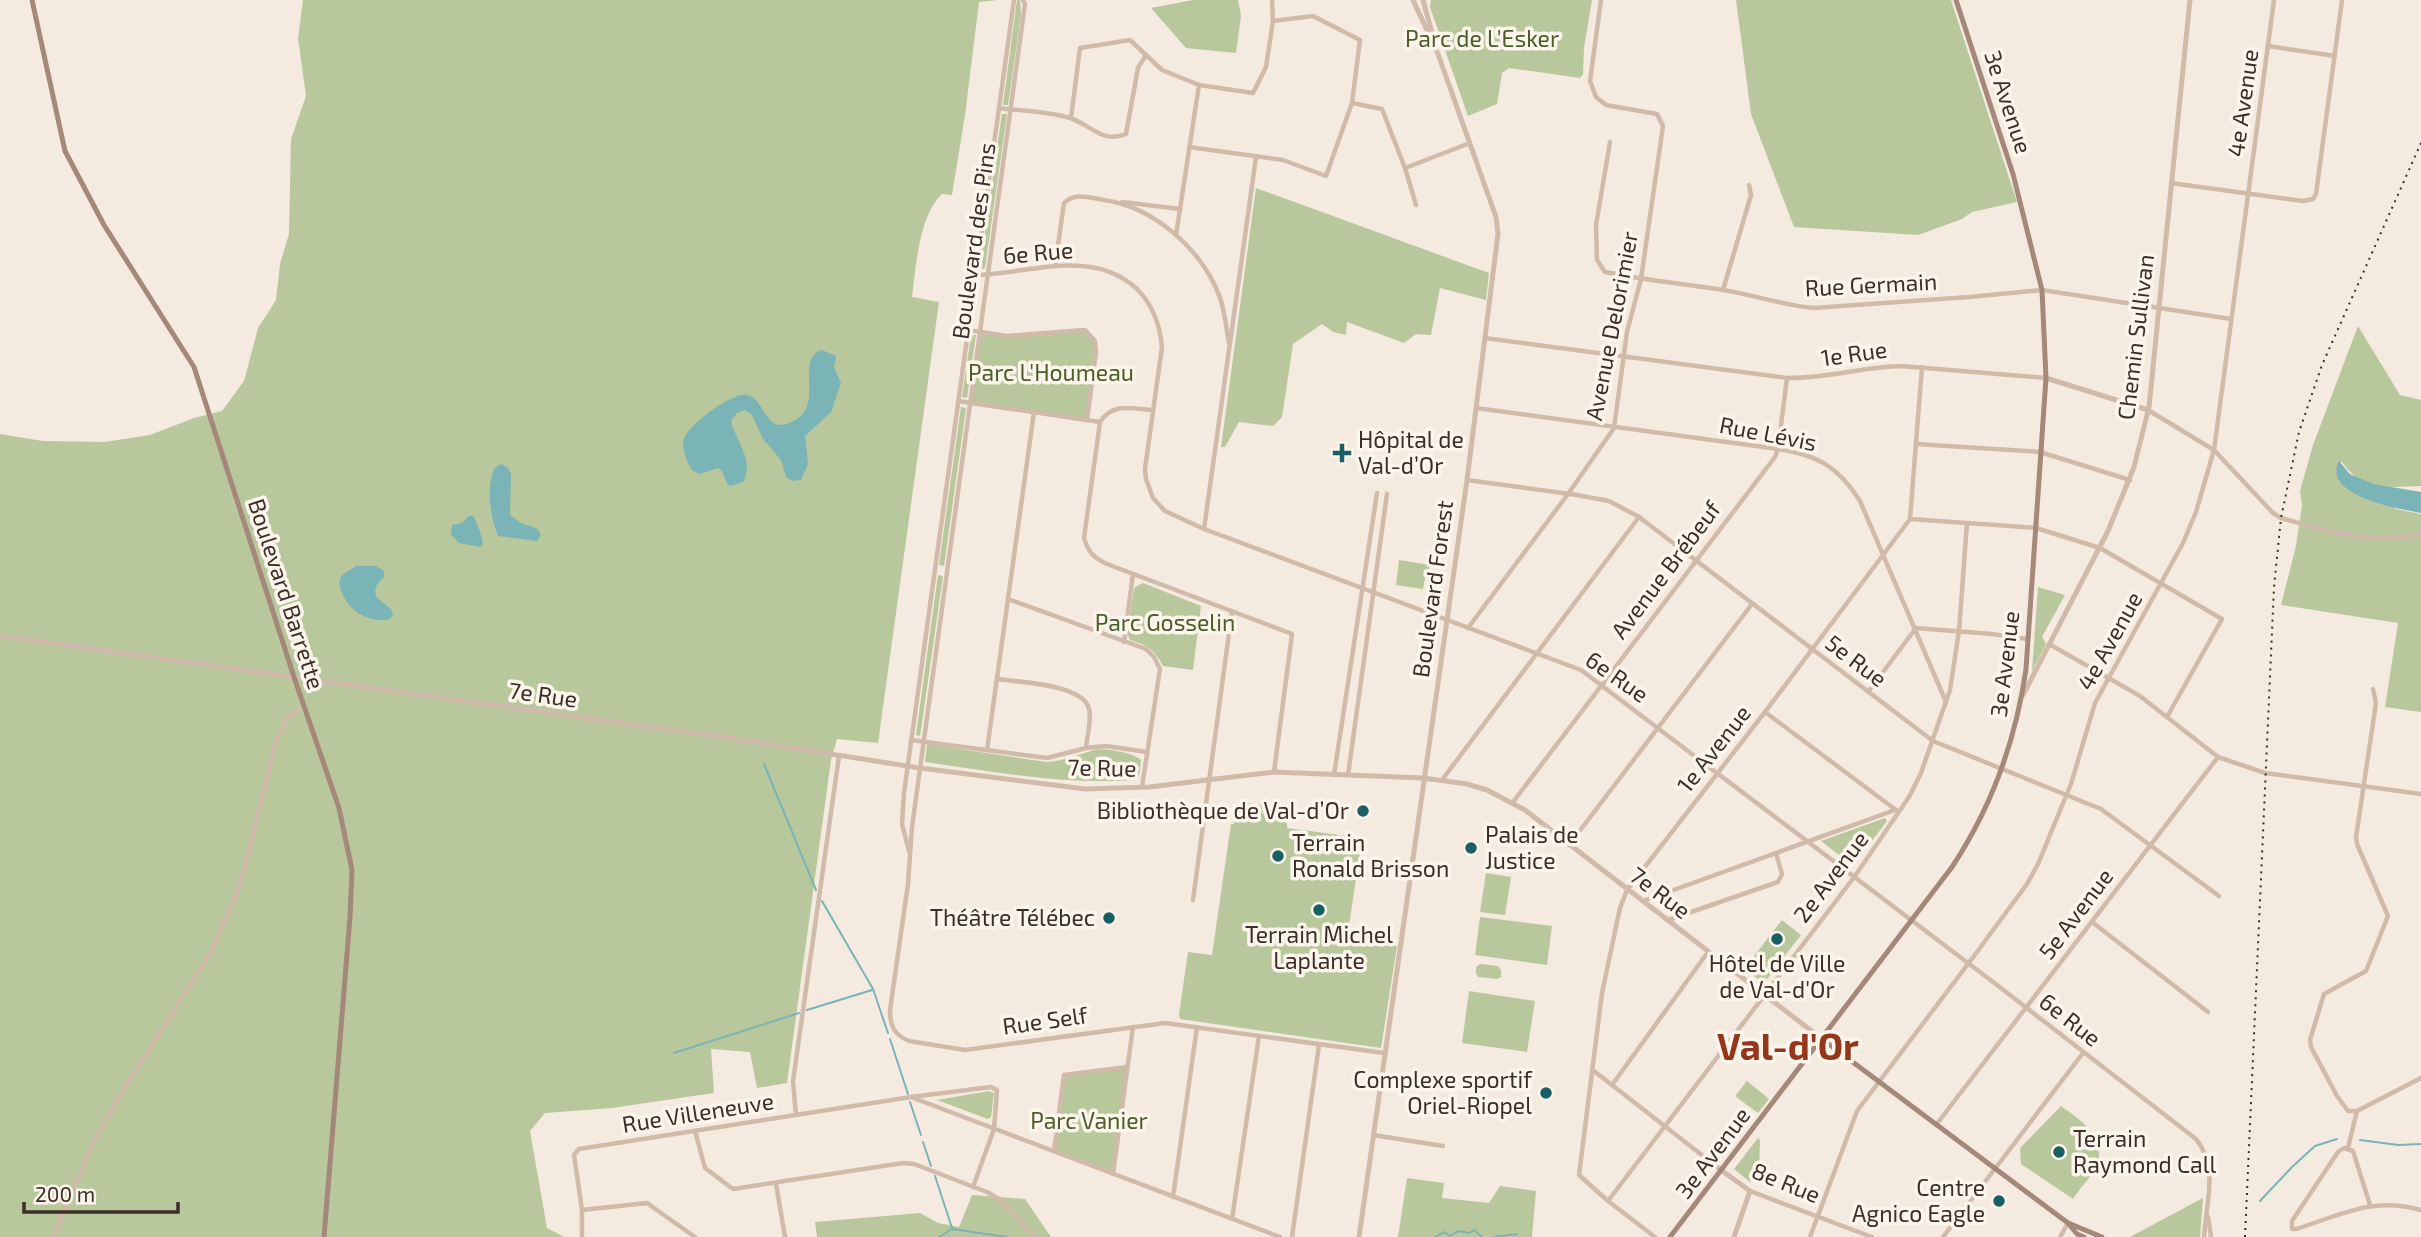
<svg xmlns="http://www.w3.org/2000/svg" width="2421" height="1237" font-family="'Exo 2',sans-serif">
	<rect width="100%" height="100%" fill="#f5eadf"/>
	<g fill="#b9c79c">
		<path d="M303,0H998L979,2L965,115L952,195L942,194C919,216 916,266 912,297L939,302L878,743L837,739L831,760L787,1083L757,1088L750,1052L711,1049L714,1093L612,1108L545,1113L530,1131L547,1228L564,1237H0V434L43,441L105,442L150,435L194,418L222,411L244,381L258,328L276,300L280,264L289,234L291,139L306,96L298,38Z"/>
		<polygon points="1017,0 1020,0 1021,15 1008,105 1003,105"/>
		<polygon points="1193,0 1238,0 1241,16 1236,53 1186,48 1151,8"/>
		<polygon points="1431,0 1592,0 1584,48 1583,74 1580,78 1509,68 1502,73 1497,104 1468,116 1430,7"/>
		<polygon points="1736,0 1951,0 2017,202 1972,212 1962,219 1918,235 1794,227 1751,114"/>
		<polygon points="1002,114 1007,114 985,268 983,269 980,267"/>
		<polygon points="1256,188 1489,273 1486,300 1440,288 1431,335 1416,334 1404,343 1347,322 1346,335 1333,332 1322,324 1293,344 1282,417 1273,426 1239,422 1225,447 1221,447"/>
		<path d="M2358,326L2400,395L2421,400V486C2389,487 2363,492 2342,462L2337,465L2396,509L2421,514V712L2385,707L2398,623L2281,605L2296,546L2302,505L2300,491L2313,445Z"/>
		<polygon points="1085,330 1095,341 1087,420 969,403 979,332 1006,336"/>
		<polygon points="971,335 976,335 967,398 962,397"/>
		<polygon points="961,407 966,408 944,566 939,565"/>
		<polygon points="1399,560 1430,565 1428,578 1425,578 1423,589 1396,585"/>
		<polygon points="938,575 943,576 920,736 916,735"/>
		<path d="M1143,583L1201,606L1193,670L1163,666C1155,650 1147,645 1130,640L1127,633L1134,588Z"/>
		<polygon points="2038,587 2065,595 2042,637 2046,644 2032,671"/>
		<path d="M927,744L1046,762C1064,761 1077,755 1094,750C1103,747 1135,753 1141,760L1139,777L1136,780C1065,785 995,772 925,762Z"/>
		<polygon points="1248,803 1274,807 1274,817 1287,823 1287,828 1362,838 1347,939 1397,946 1381,1048 1180,1019 1179,1014 1188,952 1212,955 1231,824 1234,824 1236,813 1246,814"/>
		<polygon points="1885,818 1887,821 1853,866 1821,841"/>
		<polygon points="1486,873 1511,877 1505,915 1480,912"/>
		<polygon points="1480,917 1552,926 1547,965 1475,955"/>
		<polygon points="1782,920 1801,935 1764,983 1744,969"/>
		<polygon points="1480,964 1498,966 1501,970 1501,977 1497,979 1478,977 1476,973 1476,967"/>
		<polygon points="1469,991 1535,1001 1527,1052 1462,1043"/>
		<polygon points="1127,1067 1113,1174 1054,1151 1064,1075"/>
		<polygon points="1747,1081 1769,1099 1758,1113 1735,1096"/>
		<polygon points="989,1091 994,1093 991,1117 988,1119 937,1100"/>
		<path d="M2061,1106C2079,1119 2105,1135 2098,1162C2094,1174 2080,1188 2073,1199L2021,1164L2020,1148Z"/>
		<polygon points="1758,1138 1760,1140 1759,1176 1750,1182 1734,1169"/>
		<polygon points="1407,1178 1444,1183 1442,1198 1489,1203 1500,1186 1536,1191 1532,1237 1398,1237"/>
		<polygon points="972,1195 1025,1199 1051,1237 817,1237 815,1222 920,1213 938,1223 959,1227"/>
		<polygon points="2203,1198 2200,1237 2130,1237"/>
	</g>
	<g fill="#7ab4b6">
		<path d="M822,350L836,356L834,367L841,383L831,412L805,436L808,464L801,480L792,481L786,477L781,460L763,439L752,415L745,410L737,413L731,421C736,442 755,460 743,482L730,486C723,481 726,472 718,468L700,474L692,470C687,461 681,450 684,439C688,425 732,392 747,395C767,399 764,440 797,419C823,403 795,358 822,350Z"/>
		<path d="M2339,461L2350,474L2373,484L2421,492V513C2400,509 2321,496 2339,461Z"/>
		<path d="M501,464L508,468L511,474L510,515L521,523L538,529L541,535L537,541L498,536C490,515 486,490 494,469Z"/>
		<path d="M469,516H473C476,519 482,537 483,542L481,547L459,543L451,534L452,525L462,523Z"/>
		<path d="M356,566H376L384,571V577L377,584L375,592L377,598L391,609L393,615L390,619C364,624 344,607 339,583L342,575Z"/>
	</g>
	<g fill="none" stroke-linecap="round" stroke-linejoin="round">
		<g stroke="#7ab4b6" stroke-width="2">
			<polyline points="764,764 816,890"/>
			<polyline points="822,901 873,989 888,1033"/>
			<polyline points="807,1010 872,990"/>
			<polyline points="890,1039 908,1094"/>
			<polyline points="674,1053 799,1013"/>
			<polyline points="910,1102 921,1135"/>
			<polyline points="2360,1140 2398,1145 2421,1144"/>
			<polyline points="923,1142 931,1166"/>
			<polyline points="935,1176 952,1228"/>
			<polyline points="2260,1201 2292,1167 2315,1146 2337,1139"/>
			<polyline points="939,1237 952,1229 1007,1237"/>
			<polyline points="1435,1237 1444,1232 1450,1236 1458,1231 1469,1233 1474,1230 1482,1237"/>
			<polyline points="1494,1237 1517,1234"/>
		</g>
		<g stroke="#d0baa9" stroke-width="4.5">
			<path d="M1023,0L1025,4L912,827L908,884L890,1010C890,1026 894,1035 909,1041L965,1050L1165,1023L1384,1053"/>
			<polyline points="2268,46 2335,56"/>
			<polyline points="1352,103 1382,109 1405,168 1416,205"/>
			<path d="M999,108C1021,111 1048,111 1070,118C1091,125 1103,144 1126,134L1138,68L1146,55"/>
			<polyline points="1071,118 1080,48 1130,40 1162,70 1199,85 1253,93 1266,67 1273,21 1272,0"/>
			<path d="M1610,142L1596,225L1597,260L1605,272C1644,280 1684,284 1723,290C1754,295 1782,305 1813,308L1969,297L2042,290L2231,319"/>
			<polyline points="1189,147 1283,160 1326,176 1352,103 1360,40 1313,16 1273,21"/>
			<polyline points="1405,168 1470,143"/>
			<polyline points="2171,183 2303,201 2313,199 2316,194 2342,0"/>
			<polyline points="1122,202 1180,209"/>
			<polyline points="1176,235 1199,85"/>
			<path d="M1055,266L1064,203C1075,192 1090,198 1104,200C1154,207 1201,249 1219,295C1225,310 1226,327 1229,343"/>
			<path d="M975,275C1029,274 1092,247 1137,289C1153,305 1160,325 1162,347L1145,469L1146,479L1153,498L1165,511L1204,529L1581,670L1997,985L2196,1139C2219,1167 2206,1204 2204,1237"/>
			<polyline points="1723,290 1751,195 1749,185"/>
			<polyline points="968,330 1006,336 1085,330 1095,341 1096,352 1087,420"/>
			<path d="M1485,338L1787,378C1825,379 1862,367 1901,366L2046,378"/>
			<polyline points="958,401 1100,422"/>
			<path d="M1476,408L1778,449C1817,455 1838,466 1860,501L1946,702"/>
			<path d="M1153,410C1132,409 1113,402 1100,422L1084,538C1088,552 1094,558 1107,564L1292,634L1274,772"/>
			<path d="M2148,410L2214,450L2273,513L2281,518C2325,531 2376,546 2421,534"/>
			<polyline points="1916,444 2040,452 2130,480"/>
			<polyline points="1467,480 1577,495 1609,501 1639,517 1933,741 2101,809 2219,896"/>
			<polyline points="1910,519 2036,528 2100,548 2222,619 2167,717"/>
			<polyline points="1204,529 1256,157"/>
			<polyline points="1008,599 1146,649 1154,657 1160,669 1142,787"/>
			<polyline points="1468,628 1568,494 1614,428 1627,332 1641,279 1663,126 1657,114 1606,105 1596,97 1590,81 1601,0"/>
			<polyline points="1124,642 1133,574"/>
			<polyline points="2049,644 2140,696 2218,757 2265,773 2421,794"/>
			<path d="M997,679C1017,682 1084,684 1089,709C1092,720 1087,736 1086,748"/>
			<polyline points="2373,689 2376,703 2356,837 2357,844 2388,916 2366,971 2324,994 2310,1040 2311,1047 2337,1096 2348,1111 2357,1111 2421,1078"/>
			<polyline points="1868,692 1916,628 1992,634 2027,639"/>
			<polyline points="1765,712 1896,810"/>
			<polyline points="911,740 1047,758 1086,748 1106,746 1147,752"/>
			<polyline points="987,750 1034,412"/>
			<polyline points="1334,775 1377,493"/>
			<polyline points="1348,775 1387,494"/>
			<polyline points="1442,780 1639,517"/>
			<polyline points="1513,802 1775,457 1778,449 1787,378"/>
			<polyline points="1569,845 1752,604"/>
			<polyline points="909,851 902,824 904,793 1014,0"/>
			<polyline points="1193,900 1232,611"/>
			<polyline points="1643,901 1895,810"/>
			<polyline points="1668,920 1778,882 1782,874 1776,853"/>
			<polyline points="2092,922 2208,1012"/>
			<polyline points="1594,1071 1721,1170"/>
			<polyline points="1381,1076 1430,1082"/>
			<polyline points="1612,1085 1708,952"/>
			<polyline points="911,1097 991,1087 997,1090 994,1129 973,1187"/>
			<polyline points="796,1115 793,1081 839,756"/>
			<polyline points="1936,1125 2218,757"/>
			<polyline points="695,1131 705,1168 733,1189 903,1163 914,1164 987,1192 1001,1200 1035,1237"/>
			<polyline points="1373,1135 1443,1146"/>
			<polyline points="2348,1148 2357,1111"/>
			<polyline points="1054,1151 1064,1075 1127,1067"/>
			<polyline points="1113,1174 1133,1027"/>
			<polyline points="776,1184 785,1237"/>
			<polyline points="1750,1191 1872,1237"/>
			<polyline points="1173,1197 1197,1027"/>
			<polyline points="1608,1201 1855,876 1909,797 1921,773 1950,690 1959,631 1967,523"/>
			<path d="M2370,1205L2353,1151L2344,1148L2338,1152L2292,1221V1229H2296C2341,1215 2374,1196 2421,1210"/>
			<polyline points="582,1210 647,1203 695,1237"/>
			<polyline points="2208,1217 2211,1237"/>
			<polyline points="1232,1219 1259,1036"/>
			<polyline points="53,1237 93,1143 117,1100 210,954 232,905 244,871 276,741 288,717 304,706"/>
			<polyline points="582,1237 582,1210 574,1155 579,1149 911,1097 1280,1237"/>
			<polyline points="1292,1237 1319,1045"/>
			<polyline points="1655,1237 1608,1201 1579,1175 1602,993 1620,908 1627,890 1765,712 1910,519 1922,367"/>
			<polyline points="1810,1237 1857,1111 1974,956 2027,884 2038,864 2071,784 2095,703 2183,543 2196,512 2214,450 2274,0"/>
			<polyline points="1943,1237 2083,1053"/>
			<polyline points="2060,1237 2068,1223"/>
		</g>
		<g stroke="#d0baa9" stroke-width="5">
			<polyline points="1423,0 1435,44"/>
			<polyline points="2046,378 2148,410"/>
			<polyline points="0,636 716,736 920,768 1085,789 1149,787 1274,772 1423,778 1467,784 1487,790 1525,810 1822,1039"/>
			<polyline points="2023,695 2108,531 2134,467 2149,407 2190,0"/>
			<polyline points="1721,1170 1750,1191 1734,1237"/>
			<polyline points="1359,1237 1467,480 1498,234 1496,217 1438,54 1413,0"/>
		</g>
		<g stroke="#a48879" stroke-width="5">
			<polyline points="32,0 65,151 104,225 194,367 294,677 339,808 352,870 350,917 324,1237"/>
			<polyline points="1822,1039 2068,1223 2077,1234 2084,1237"/>
			<polyline points="2068,1223 2102,1237"/>
			<path d="M1670,1237L1952,867C1991,808 2016,739 2026,669L2046,378L2042,290L2013,174L1956,0"/>
		</g>
		<polyline stroke="#3c2f29" stroke-width="2" stroke-dasharray="2 5" stroke-linecap="butt" points="2245,1237 2274,587 2281,518 2299,432 2322,365 2421,143"/>
	</g>
	<g fill="#195f63" stroke="#fcf5ec" stroke-width="2.5">
		<path d="M1338.5 442.5h7v7h7v7h-7v7h-7v-7h-7v-7h7z"/>
		<circle cx="1363" cy="811" r="7"/>
		<circle cx="1471" cy="848" r="7"/>
		<circle cx="1278" cy="856" r="7"/>
		<circle cx="1319" cy="910" r="7"/>
		<circle cx="1109" cy="918" r="7"/>
		<circle cx="1777" cy="939" r="7"/>
		<circle cx="1546" cy="1093" r="7"/>
		<circle cx="2059" cy="1152" r="7"/>
		<circle cx="1999" cy="1201" r="7"/>
	</g>
	<g text-anchor="middle" stroke-width="7" stroke-linejoin="round" paint-order="stroke">
		<g font-size="23" fill="#4b5d2a" stroke="#fcf5ec">
			<text x="1482" y="47">Parc de L'Esker</text>
			<text x="1051" y="381">Parc L'Houmeau</text>
			<text x="1165" y="631">Parc Gosselin</text>
			<text x="1089" y="1129">Parc Vanier</text>
		</g>
		<g font-size="23" fill="#3c2f29" stroke="#fcf5ec">
			<text transform="translate(2008 102) rotate(72)" y="8">3e Avenue</text>
			<text transform="translate(2243 103) rotate(-82)" y="8">4e Avenue</text>
			<text transform="translate(974 241) rotate(-82)" y="8">Boulevard des Pins</text>
			<text transform="translate(1038 253) rotate(-5)" y="8">6e Rue</text>
			<text transform="translate(1871 285) rotate(-3)" y="8">Rue Germain</text>
			<text transform="translate(1612 326) rotate(-79)" y="8">Avenue Delorimier</text>
			<text transform="translate(2136 337) rotate(-83)" y="8">Chemin Sullivan</text>
			<text transform="translate(1854 354) rotate(-8)" y="8">1e Rue</text>
			<text transform="translate(1768 434) rotate(11)" y="8">Rue Lévis</text>
			<text transform="translate(1666 570) rotate(-53)" y="8">Avenue Brébeuf</text>
			<text transform="translate(1433 589) rotate(-82)" y="8">Boulevard Forest</text>
			<text transform="translate(286 594) rotate(72)" y="8">Boulevard Barrette</text>
			<text transform="translate(2110 641) rotate(-61)" y="8">4e Avenue</text>
			<text transform="translate(1856 661) rotate(37)" y="8">5e Rue</text>
			<text transform="translate(2005 664) rotate(-83)" y="8">3e Avenue</text>
			<text transform="translate(1617 677) rotate(35)" y="8">6e Rue</text>
			<text transform="translate(543 695) rotate(8)" y="8">7e Rue</text>
			<text transform="translate(1714 749) rotate(-52)" y="8">1e Avenue</text>
			<text transform="translate(1102 768) rotate(1)" y="8">7e Rue</text>
			<text transform="translate(1831 877) rotate(-53)" y="8">2e Avenue</text>
			<text transform="translate(1660 893) rotate(37)" y="8">7e Rue</text>
			<text transform="translate(2076 914) rotate(-53)" y="8">5e Avenue</text>
			<text transform="translate(2070 1020) rotate(38)" y="8">6e Rue</text>
			<text transform="translate(1045 1021) rotate(-8)" y="8">Rue Self</text>
			<text transform="translate(698 1113) rotate(-9)" y="8">Rue Villeneuve</text>
			<text transform="translate(1713 1153) rotate(-53)" y="8">3e Avenue</text>
			<text transform="translate(1786 1183) rotate(22)" y="8">8e Rue</text>
		</g>
		<g font-size="23" fill="#3c2f29" stroke="#fcf5ec" text-anchor="start">
			<text x="1358" y="448">Hôpital de<tspan x="1358" dy="26">Val-d’Or</tspan></text>
			<text x="1349" y="819" text-anchor="end">Bibliothèque de Val-d’Or</text>
			<text x="1485" y="843">Palais de<tspan x="1485" dy="26">Justice</tspan></text>
			<text x="1292" y="851">Terrain<tspan x="1292" dy="26">Ronald Brisson</tspan></text>
			<text x="1095" y="926" text-anchor="end">Théâtre Télébec</text>
			<text x="1319" y="943" text-anchor="middle">Terrain Michel<tspan x="1319" dy="26">Laplante</tspan></text>
			<text x="1777" y="972" text-anchor="middle">Hôtel de Ville<tspan x="1777" dy="26">de Val-d'Or</tspan></text>
			<text x="1532" y="1088" text-anchor="end">Complexe sportif<tspan x="1532" dy="26">Oriel-Riopel</tspan></text>
			<text x="2073" y="1147">Terrain<tspan x="2073" dy="26">Raymond Call</tspan></text>
			<text x="1985" y="1196" text-anchor="end">Centre<tspan x="1985" dy="26">Agnico Eagle</tspan></text>
		</g>
		<g font-size="37" font-weight="bold" fill="#953519" stroke="#fcf5ec">
			<text x="1788" y="1060">Val-d'Or</text>
		</g>
	</g>
	<path d="M24 1202v10h154v-10" fill="none" stroke="#3c2f29" stroke-width="3.5"/>
	<text x="35" y="1202" font-size="21" fill="#3c2f29" stroke="#fcf5ec" stroke-width="5" paint-order="stroke">200 m</text>
</svg>
